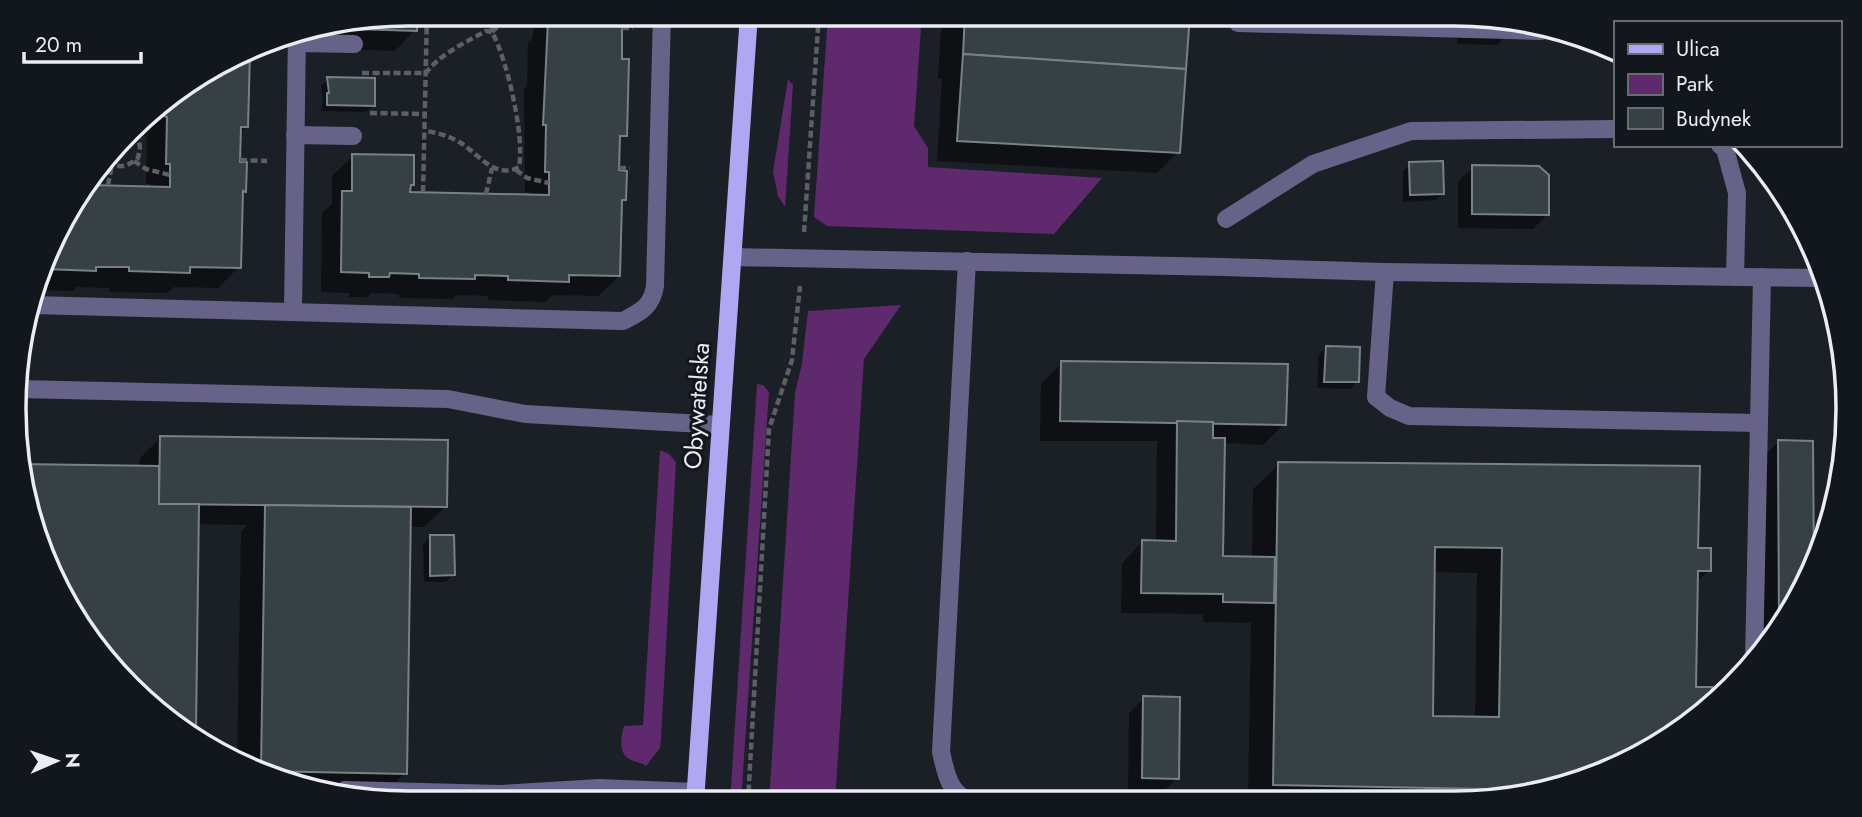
<svg xmlns="http://www.w3.org/2000/svg" width="1862" height="817" font-family="Jost,sans-serif">
	<rect width="100%" height="100%" fill="#1b1f26"/>
	<g fill="#5e296d">
		<polygon points="828,14 922,14 914,126 928,148 928,167 1102,178 1054,234 827,226 814,217"/>
		<polygon points="788,79 793,85 785,207 778,196 773,172"/>
		<polygon points="901,305 864,359 835,802 769,802 795,393 802,363 808,311"/>
		<polygon points="757,384 763,385 769,392 741,802 730,802"/>
		<path d="M660,450L669,454L676,462L661,739L660,748L646,766C640,762 635,762 629,759C618,752 621,736 624,726L643,725Z"/>
	</g>
	<g fill="#0007" fill-rule="evenodd">
		<polygon points="408,14 628,14 628,24 621,31 620,61 626,135 618,142 618,172 624,199 620,203 619,276 598,296 553,295 546,302 488,300 488,296 456,295 452,299 399,298 399,294 371,293 367,297 349,297 349,293 321,292 322,213 332,204 332,176 353,156 412,185 409,188 409,194 529,196 529,192 525,192 524,89 527,86 528,42 533,38 533,17 416,14 415,30 395,51 335,49 336,26"/>
		<polygon points="942,14 1188,14 1178,152 1157,173 937,161 942,79 938,79"/>
		<polygon points="1457,15 1504,24 1504,38 1497,45 1457,44"/>
		<polygon points="248,54 246,127 239,134 239,164 245,191 241,195 239,267 218,288 174,287 167,293 109,292 109,288 77,287 73,291 37,290 67,211 87,187 150,188 150,184 146,184 147,137 144,136 144,117 149,112"/>
		<polygon points="328,79 374,105 366,112 321,111 323,100 321,86"/>
		<polygon points="1410,164 1443,193 1435,200 1403,202 1403,171"/>
		<polygon points="1473,167 1547,215 1533,229 1458,228 1458,182"/>
		<polygon points="1326,348 1357,381 1350,389 1317,388 1319,355"/>
		<path d="M1062,363L1284,424L1263,445L1223,443L1221,558L1252,559L1253,489L1279,464L1697,550L1709,570L1696,583L1694,689H1710L1709,706L1694,721L1605,773L1505,800H1248L1251,623L1203,622V614L1121,613L1122,563L1142,542H1156L1157,441H1040L1041,384ZM1433,572L1477,573L1475,719L1431,718Z"/>
		<polygon points="160,438 445,507 424,527 409,527 405,773 380,797 258,773 237,760 241,532 247,525 197,524 194,729 191,732 149,705 67,605 19,466 139,468 140,458"/>
		<polygon points="1778,442 1812,442 1812,569 1767,648 1759,656 1757,463"/>
		<polygon points="430,537 453,574 446,582 424,582 423,544"/>
		<polygon points="1144,698 1177,778 1162,793 1128,792 1129,713"/>
	</g>
	<g fill="#364045" stroke="#778288" stroke-width="2" fill-rule="evenodd">
		<polygon points="408,14 418,14 417,31 355,29 355,23"/>
		<polygon points="553,14 630,14 630,25 623,24 622,28 622,59 629,59 627,136 620,136 619,170 627,171 626,200 622,200 620,276 569,275 569,282 508,280 508,276 475,275 475,279 419,278 419,274 390,273 389,277 369,277 369,273 341,272 342,191 352,191 352,154 414,155 414,185 411,185 410,192 549,195 549,172 545,172 546,125 543,125 548,20 553,20"/>
		<polygon points="965,14 1190,14 1186,69 963,54"/>
		<polygon points="250,53 248,127 241,127 240,162 247,162 246,192 243,191 241,268 190,267 190,273 129,271 129,267 96,267 96,271 45,269 67,211 88,185 170,187 170,164 166,164 167,117 164,116 164,103"/>
		<polygon points="963,54 1186,69 1180,153 957,141"/>
		<polygon points="327,77 375,78 375,106 327,105 327,93 329,93"/>
		<polygon points="1443,161 1444,194 1410,195 1409,162"/>
		<polygon points="1472,165 1539,166 1549,175 1549,215 1472,214"/>
		<polygon points="1326,346 1360,347 1359,382 1324,382"/>
		<polygon points="1061,361 1288,364 1286,425 1060,421"/>
		<polygon points="1177,421 1213,422 1213,438 1225,438 1223,556 1275,557 1274,603 1223,602 1223,594 1141,593 1142,540 1176,541"/>
		<polygon points="160,436 448,440 447,507 159,504"/>
		<polygon points="1778,440 1813,441 1814,566 1779,627"/>
		<path d="M1278,462L1700,466L1698,548H1711V571H1698L1696,687H1712L1711,704L1700,716H1695L1694,721L1605,773L1539,790L1273,785ZM1435,547L1502,548L1499,717L1433,716Z"/>
		<polygon points="19,464 159,466 159,504 199,504 196,729 187,729 149,705 67,605"/>
		<polygon points="265,505 411,507 407,774 261,771"/>
		<polygon points="430,535 454,535 455,575 430,576"/>
		<polygon points="1143,696 1180,697 1179,779 1142,778"/>
	</g>
	<g fill="none" stroke-linecap="round" stroke-linejoin="round">
		<g stroke="#5c5f66" stroke-width="4.5" stroke-dasharray="7 3.5" stroke-linecap="butt">
			<polyline points="622,28 633,28"/>
			<polyline points="492,31 492,14"/>
			<polyline points="492,32 499,25 528,14"/>
			<path d="M362,73H426C439,55 466,42 486,31L492,32C507,59 525,137 519,167C496,180 478,154 461,143C451,137 437,132 425,131"/>
			<polyline points="370,113 425,114"/>
			<polyline points="240,160 267,161"/>
			<path d="M108,161C119,170 128,166 138,158L140,148L137,126"/>
			<polyline points="134,161 146,169 170,175"/>
			<polyline points="619,168 630,168"/>
			<polyline points="516,170 527,178 549,183"/>
			<polyline points="108,185 112,165"/>
			<polyline points="423,192 427,14"/>
			<polyline points="486,194 492,168"/>
			<polyline points="804,232 819,14"/>
			<polyline points="748,802 769,429 792,360 800,286"/>
		</g>
		<g stroke="#676287" stroke-width="18">
			<polyline points="1238,23 1541,31"/>
			<polyline points="297,43 354,44"/>
			<polyline points="295,135 353,136"/>
			<polyline points="1720,145 1725,149 1737,193 1735,277"/>
			<polyline points="1226,219 1313,164 1411,131 1615,129"/>
			<polyline points="733,257 1224,267 1385,272 1822,278"/>
			<path d="M967,261L941,752C946,772 948,792 969,801"/>
			<polyline points="1385,272 1376,397 1390,408 1409,416 1758,423"/>
			<path d="M32,305L623,321C641,312 652,306 655,286L662,14"/>
			<polyline points="293,310 297,33"/>
			<polyline points="20,389 448,399 525,414 720,425"/>
			<polyline points="1754,662 1762,277"/>
			<polyline points="345,790 500,794 599,788 696,792"/>
		</g>
		<polyline stroke="#b0a6f2" stroke-width="18" points="695,802 749,14"/>
	</g>
	<g text-anchor="middle" stroke-width="6" stroke-linejoin="round" paint-order="stroke">
		<g font-size="24" fill="#eaedf2" stroke="#12161d">
			<text transform="translate(697 406) rotate(-86)" y="8">Obywatelska</text>
		</g>
	</g>
	<path d="M0 0H1862V817H0ZM408 26H1454A382 382 0 0 1 1836 408V409A382 382 0 0 1 1454 791H408A382 382 0 0 1 26 409V408A382 382 0 0 1 408 26Z" fill="#12161d" fill-rule="evenodd"/>
	<path fill="none" stroke="#eaedf2" stroke-width="3.5" d="M408 26H1454A382 382 0 0 1 1836 408V409A382 382 0 0 1 1454 791H408A382 382 0 0 1 26 409V408A382 382 0 0 1 408 26Z"/>
	<rect x="1614" y="21" width="228" height="126" fill="#12161d" stroke="#686c72" stroke-width="2"/>
	<rect x="1628" y="44" width="35" height="10" fill="#b0a6f2" stroke="#686c72" stroke-width="2"/>
	<text x="1676" y="56" font-size="21" fill="#eaedf2">Ulica</text>
	<rect x="1628" y="74" width="35" height="21" fill="#5e296d" stroke="#686c72" stroke-width="2"/>
	<text x="1676" y="91" font-size="21" fill="#eaedf2">Park</text>
	<rect x="1628" y="108" width="35" height="21" fill="#364045" stroke="#686c72" stroke-width="2"/>
	<text x="1676" y="126" font-size="21" fill="#eaedf2">Budynek</text>
	<g transform="translate(56 761) rotate(88)" stroke="#12161d" stroke-width="5" paint-order="stroke">
	<path d="M0-5L12 26L0 18L-12 26Z" fill="#eaedf2"/>
	<text y="-10" font-size="19" font-weight="bold" text-anchor="middle" fill="#eaedf2">N</text>
	</g>
	<path d="M24 52v10h117v-10" fill="none" stroke="#eaedf2" stroke-width="3.5"/>
	<text x="35" y="52" font-size="21" fill="#eaedf2" stroke="#12161d" stroke-width="5" paint-order="stroke">20 m</text>
</svg>
